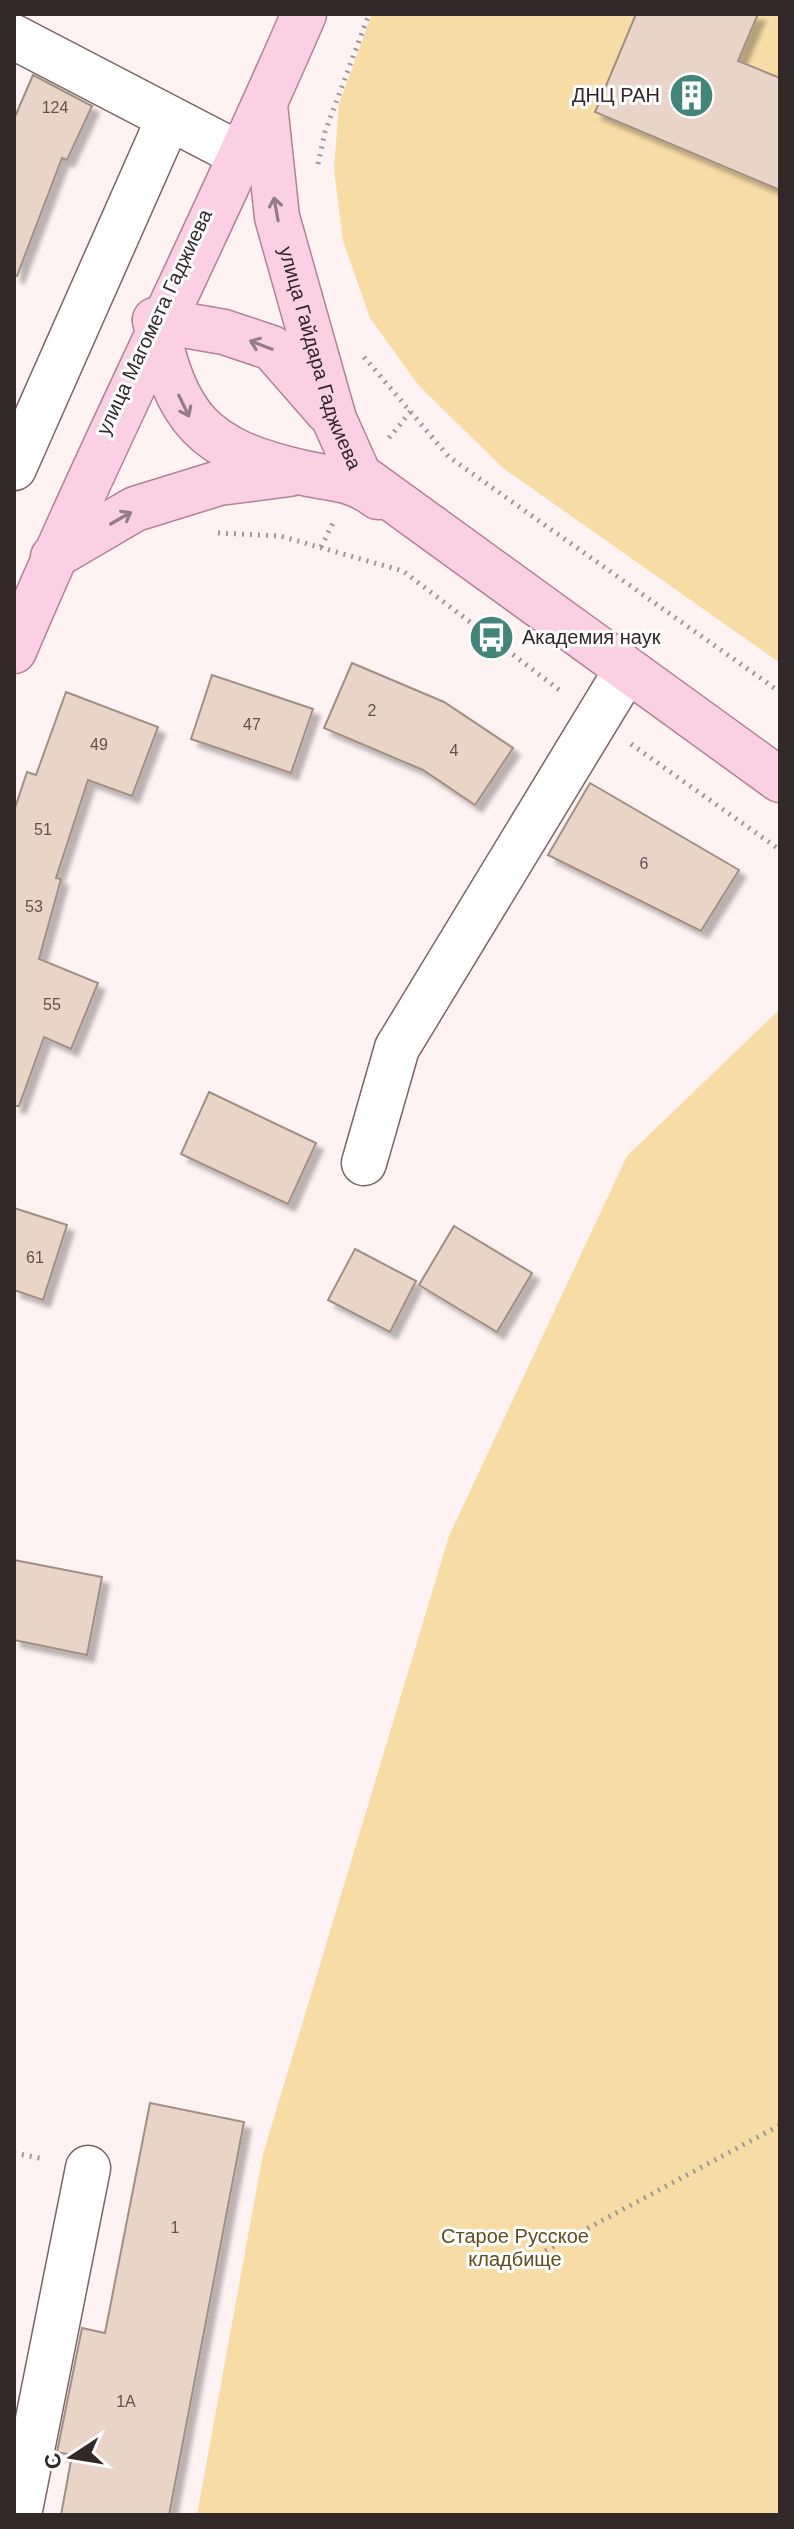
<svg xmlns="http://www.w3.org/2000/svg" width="794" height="2529" font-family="Arial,sans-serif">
	<defs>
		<filter id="shadow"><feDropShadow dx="7" dy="7" stdDeviation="2" flood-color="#0004"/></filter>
	</defs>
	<rect width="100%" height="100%" fill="#fef3f2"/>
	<g fill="#f7dca6">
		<polygon points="372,14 780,14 780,663 503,468 419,386 370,318 343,241 334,170 339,104"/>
		<polygon points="780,1009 780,2515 197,2515 263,2154 449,1536 627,1156"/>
	</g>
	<g fill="#e9d4c8" stroke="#a28f83" stroke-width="2" filter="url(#shadow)">
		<polygon points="636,14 758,14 738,61 780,78 780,190 595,112"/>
		<polygon points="33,75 92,106 67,160 62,158 17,276 14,275 14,119"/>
		<polygon points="352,663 444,702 513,748 475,805 423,770 324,728"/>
		<polygon points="212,675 313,709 291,773 191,739"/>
		<polygon points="66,692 158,727 132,796 88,780 56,878 61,879 39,959 98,983 71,1049 44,1037 19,1106 14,1106 14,811 27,772 36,775"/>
		<polygon points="590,783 739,870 701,931 548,855"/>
		<polygon points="209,1092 316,1143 288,1204 181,1154"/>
		<polygon points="14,1208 67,1225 43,1300 14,1290"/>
		<polygon points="454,1226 532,1273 497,1332 419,1285"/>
		<polygon points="355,1249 416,1281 390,1332 328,1300"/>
		<polygon points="14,1560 102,1577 87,1655 14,1640"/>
		<polygon points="150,2103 244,2122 169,2515 61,2515 72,2455 57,2452 82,2328 105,2333"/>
	</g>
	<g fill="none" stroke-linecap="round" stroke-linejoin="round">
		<defs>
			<g id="minor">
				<polyline points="14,37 233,151"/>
				<polyline points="14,468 168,120"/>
				<polyline points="364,1163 397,1048 626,671"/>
				<polyline points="19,2515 88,2168"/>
			</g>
			<g id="major">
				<path id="s1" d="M265,105L277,217L334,419L359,475L780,780"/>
				<path d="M155,320C176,419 202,450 304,473C335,480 351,477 378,497"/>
				<polyline points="155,320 224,332 272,348 327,411"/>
				<polyline points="53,557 135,509 219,483 289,474"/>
				<path d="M14,651C105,436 212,228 304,14"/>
			</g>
		</defs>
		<use href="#minor" stroke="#7b6463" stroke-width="47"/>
		<use href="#major" stroke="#b48096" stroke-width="47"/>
		<g stroke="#9f9594" stroke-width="5" stroke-dasharray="2 6" stroke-linecap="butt">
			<polyline points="318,164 325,132 369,14"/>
			<polyline points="364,357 449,457 780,692"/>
			<polyline points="389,438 411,411"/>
			<polyline points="218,533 280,536 403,571 562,692"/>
			<polyline points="321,547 333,523"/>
			<polyline points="631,744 780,850"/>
			<polyline points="14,2153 44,2159"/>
			<polyline points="510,2270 780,2125"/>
		</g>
		<use href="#minor" stroke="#fff" stroke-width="44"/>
		<use href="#major" stroke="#fcd0e3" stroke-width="44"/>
	</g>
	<defs><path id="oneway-shaft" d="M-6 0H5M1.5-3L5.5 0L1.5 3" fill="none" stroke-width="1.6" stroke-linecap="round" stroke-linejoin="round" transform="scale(2)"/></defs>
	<g stroke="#967c85">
		<use href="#oneway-shaft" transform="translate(276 209) rotate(-100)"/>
		<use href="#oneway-shaft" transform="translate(261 345) rotate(-159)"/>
		<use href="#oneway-shaft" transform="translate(184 406) rotate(64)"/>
		<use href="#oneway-shaft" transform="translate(121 518) rotate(-30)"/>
	</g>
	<defs>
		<symbol id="building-disc" viewBox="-11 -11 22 22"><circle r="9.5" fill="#438679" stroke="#fff"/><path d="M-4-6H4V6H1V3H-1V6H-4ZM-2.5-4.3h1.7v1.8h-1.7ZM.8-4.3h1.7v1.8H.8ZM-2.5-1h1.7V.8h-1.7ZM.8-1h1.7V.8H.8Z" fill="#fff"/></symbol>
		<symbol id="bus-disc" viewBox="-11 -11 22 22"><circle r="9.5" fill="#438679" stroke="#fff"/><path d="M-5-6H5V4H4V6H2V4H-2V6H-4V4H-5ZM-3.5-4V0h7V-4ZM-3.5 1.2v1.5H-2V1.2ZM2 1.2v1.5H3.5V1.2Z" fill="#fff"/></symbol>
	</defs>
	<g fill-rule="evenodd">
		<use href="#building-disc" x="666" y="70" width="51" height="51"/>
		<use href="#bus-disc" x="466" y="612" width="51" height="51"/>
	</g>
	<g text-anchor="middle" stroke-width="6" stroke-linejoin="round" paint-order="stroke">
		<g font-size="16" fill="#5f534f">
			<text x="55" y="113">124</text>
			<text x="372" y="716">2</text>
			<text x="252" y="730">47</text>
			<text x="99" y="750">49</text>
			<text x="454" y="756">4</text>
			<text x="43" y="835">51</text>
			<text x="644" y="869">6</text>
			<text x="34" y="912">53</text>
			<text x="52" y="1010">55</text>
			<text x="35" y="1263">61</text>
			<text x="175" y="2233">1</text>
			<text x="126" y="2407">1А</text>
		</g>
		<g font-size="20" fill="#312827" stroke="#fff" text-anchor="end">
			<text x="660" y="102">ДНЦ РАН</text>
			<text x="522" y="644" text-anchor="start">Академия наук</text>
		</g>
		<g font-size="20" fill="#312827" stroke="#fff">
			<text transform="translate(154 322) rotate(-65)" y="7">улица Магомета Гаджиева</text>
			<text dy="7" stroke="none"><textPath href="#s1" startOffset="260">улица Гайдара Гаджиева</textPath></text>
		</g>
		<g font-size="20" fill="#614c1e" stroke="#fff">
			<text x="515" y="2243">Старое Русское<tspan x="515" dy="23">кладбище</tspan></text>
		</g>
	</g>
	<rect width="794" height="2529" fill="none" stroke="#312827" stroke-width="32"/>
	<g transform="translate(72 2457) rotate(258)" stroke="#ffffff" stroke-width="6" paint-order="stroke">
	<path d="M0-6L14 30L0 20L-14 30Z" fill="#312827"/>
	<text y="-12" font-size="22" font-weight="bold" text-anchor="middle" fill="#312827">С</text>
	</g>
</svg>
